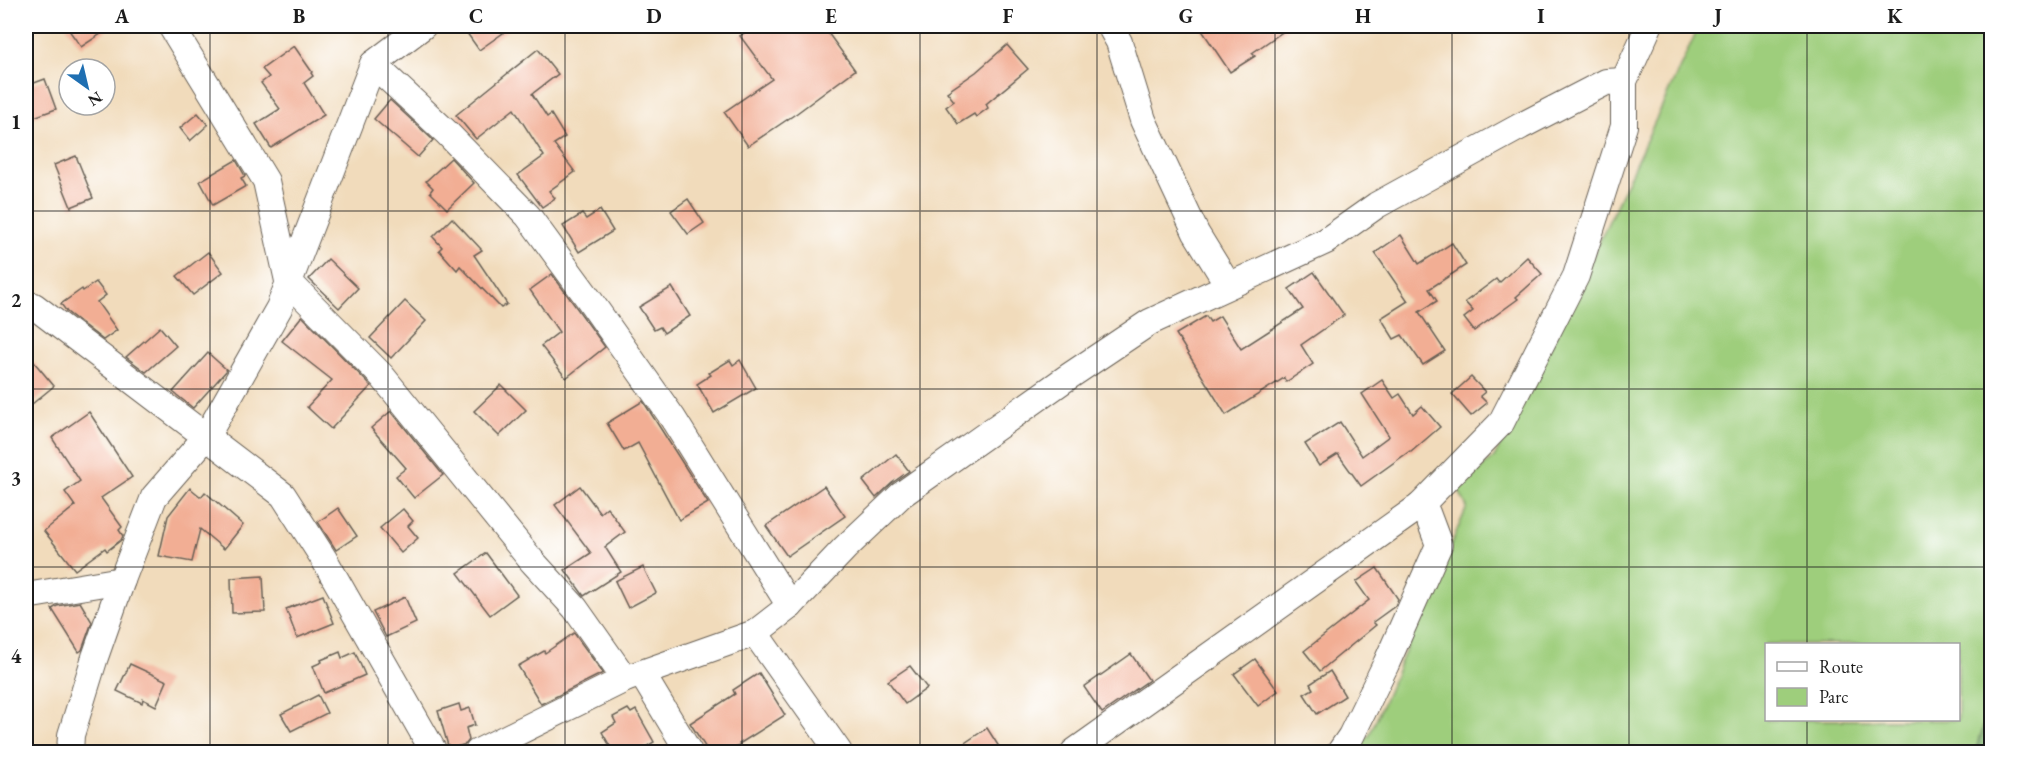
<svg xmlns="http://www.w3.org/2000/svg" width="2017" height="778" font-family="'EB Garamond',serif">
	<rect width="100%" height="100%" fill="#fff"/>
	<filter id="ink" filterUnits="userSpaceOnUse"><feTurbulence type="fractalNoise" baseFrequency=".0167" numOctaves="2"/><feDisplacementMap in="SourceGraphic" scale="12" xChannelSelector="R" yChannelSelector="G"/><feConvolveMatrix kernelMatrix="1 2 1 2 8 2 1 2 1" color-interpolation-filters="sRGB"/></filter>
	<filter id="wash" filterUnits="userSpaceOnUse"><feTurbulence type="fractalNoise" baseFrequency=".008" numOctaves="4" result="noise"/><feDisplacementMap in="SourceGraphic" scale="24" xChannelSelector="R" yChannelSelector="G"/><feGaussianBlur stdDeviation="1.35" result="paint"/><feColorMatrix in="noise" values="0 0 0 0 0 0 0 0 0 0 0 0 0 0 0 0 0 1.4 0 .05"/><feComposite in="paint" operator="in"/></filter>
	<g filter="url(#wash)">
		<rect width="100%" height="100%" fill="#f1dbbb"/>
		<path fill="#9ece7c" stroke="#5d754c" stroke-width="1.5" fill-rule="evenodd" d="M1699,26H1991L1992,705L1975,752H1344L1369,736L1467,507L1458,489L1495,456L1560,327ZM1766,644H1958V720H1766Z"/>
		<polygon fill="#7eb16c" stroke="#4d6644" stroke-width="1.5" points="1991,705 1991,752 1975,752"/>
		<g id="blocks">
			<g fill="#f2ae94">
				<polygon points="66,26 113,26 81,47"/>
				<polygon points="462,26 513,26 479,50"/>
				<polygon points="754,26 823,26 855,70 797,113 748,146 724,112 772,79 740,36"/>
				<polygon points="1199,26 1291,26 1252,53 1255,56 1230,72"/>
				<polygon points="1007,45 1028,69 986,104 988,108 976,117 974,114 958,124 946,107 954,101 947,92 976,72"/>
				<polygon points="294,46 312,72 311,73 313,76 304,83 324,115 271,148 256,124 280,109 261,83 269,77 262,69"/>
				<polygon points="538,49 558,74 532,94 547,117 551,114 565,137 554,144 575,172 549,191 555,198 542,207 518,175 544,156 514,109 476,139 456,115"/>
				<polygon points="45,79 56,109 26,120 26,86"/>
				<polygon points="390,100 433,140 418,157 374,119"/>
				<polygon points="198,113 208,125 190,141 180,128"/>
				<polygon points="76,156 93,198 71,207 54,165"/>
				<polygon points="451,158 474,183 447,209 430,192 433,188 426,181"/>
				<polygon points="236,160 245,176 241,178 246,186 213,205 200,181"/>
				<polygon points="688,199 704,223 688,234 671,211"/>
				<polygon points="600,210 613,231 579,252 563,226 582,214 586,219"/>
				<polygon points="452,218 482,250 474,255 507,304 501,308 460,266 457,270 439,250 442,247 433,237"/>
				<polygon points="1401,235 1419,264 1452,243 1466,265 1429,289 1437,301 1419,312 1445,351 1423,365 1402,335 1394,339 1381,318 1408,301 1375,253"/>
				<polygon points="208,252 223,272 193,295 177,276"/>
				<polygon points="1527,257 1542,274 1516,297 1518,299 1474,331 1464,318 1473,311 1465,302 1496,279 1499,283"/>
				<polygon points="328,259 358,288 339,308 309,279"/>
				<polygon points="1314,272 1344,315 1301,345 1313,364 1286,382 1284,378 1226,415 1176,334 1206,316 1210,322 1220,316 1241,349 1303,309 1289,289"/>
				<polygon points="552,274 605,347 566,378 541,346 559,332 530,290"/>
				<polygon points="96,282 106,295 97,302 117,330 103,340 67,312 61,304 82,289 83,291"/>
				<polygon points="672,287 690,316 664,333 660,327 654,330 639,307"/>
				<polygon points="405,301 426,321 391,358 370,338"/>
				<polygon points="302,316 371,386 331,429 307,407 332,380 282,341"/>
				<polygon points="160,327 176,346 146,372 126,357"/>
				<polygon points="208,353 227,370 193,408 173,392"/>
				<polygon points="730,360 733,365 740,360 756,388 714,413 697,384 711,375 709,373"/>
				<polygon points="34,362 54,386 26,409 26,369"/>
				<polygon points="1471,377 1485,392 1480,396 1487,403 1471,416 1452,394"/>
				<polygon points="1382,380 1394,398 1400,394 1413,414 1422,406 1440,427 1411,452 1410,451 1361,486 1338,454 1319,466 1305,444 1340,422 1362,456 1389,436 1362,394"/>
				<polygon points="501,385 526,410 499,436 474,411"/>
				<polygon points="643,401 708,503 679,520 638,443 624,451 607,423"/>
				<polygon points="391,411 443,475 414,498 396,476 406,468 371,428"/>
				<polygon points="89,412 132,477 101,498 122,527 119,530 123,536 121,540 107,551 105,548 75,570 44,531 75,506 65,492 80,481 52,438"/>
				<polygon points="896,454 909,471 892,483 876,498 863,481"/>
				<polygon points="580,486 600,513 607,507 625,532 605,547 621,572 584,596 565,570 591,553 555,505"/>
				<polygon points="824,486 845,516 787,556 766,526"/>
				<polygon points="190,488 201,497 205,492 243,525 224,549 200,529 192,562 159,556 168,516"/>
				<polygon points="338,508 357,536 336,550 318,522"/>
				<polygon points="403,509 413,521 408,526 418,538 401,553 380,528"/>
				<polygon points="486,553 517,595 490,615 458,573"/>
				<polygon points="643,567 656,593 628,608 615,581"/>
				<polygon points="1377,568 1398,599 1395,606 1373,622 1376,625 1320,671 1304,651 1369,600 1356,582"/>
				<polygon points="263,576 265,612 232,613 231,578"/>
				<polygon points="323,595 334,623 297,638 286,609"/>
				<polygon points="405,597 416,623 386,637 373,612"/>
				<polygon points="80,602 92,622 82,650 79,652 52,609 57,606"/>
				<polygon points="574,633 603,673 541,704 518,666 544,651 545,653"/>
				<polygon points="340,652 342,658 355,652 365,675 324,693 313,666 322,662 321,660"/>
				<polygon points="1131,654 1149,680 1102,713 1084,687"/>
				<polygon points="1255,659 1278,691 1258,706 1234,674"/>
				<polygon points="130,664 167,681 156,706 143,699 142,703 117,691"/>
				<polygon points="910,666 927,688 905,704 888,681"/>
				<polygon points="1330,671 1345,696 1317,714 1304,694 1313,689 1310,684"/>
				<polygon points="759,673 785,715 739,744 740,745 729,753 709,753 690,723 735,694 733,690"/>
				<polygon points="318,695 327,713 291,731 281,714"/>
				<polygon points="459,704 461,711 470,708 475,725 466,728 469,740 466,744 449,749 438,711"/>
				<polygon points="628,709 631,713 636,710 654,742 636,753 614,753 602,732 616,723 613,717"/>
				<polygon points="987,728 1003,753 950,753"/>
			</g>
		</g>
	</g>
	<g filter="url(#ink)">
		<use href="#blocks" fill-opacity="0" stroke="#675f54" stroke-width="1.5"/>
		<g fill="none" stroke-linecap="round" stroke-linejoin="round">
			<defs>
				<g id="minor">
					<polyline points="171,26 266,181 288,281 382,376 532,561 575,608 625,679"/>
					<polyline points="1110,26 1119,42 1143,120 1196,233 1228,285"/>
					<polyline points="373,64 446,132 528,216 588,298 672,417 790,606"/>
					<polyline points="26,310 34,306 283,495 324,559 434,752"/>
					<polyline points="26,596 122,580"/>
					<polyline points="755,633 839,752"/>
					<polyline points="642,674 689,752"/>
					<polyline points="70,752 71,735 95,657 122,580 154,497 206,437 279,308 373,64 423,26"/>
					<polyline points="478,752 625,679 755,633 790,606 845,548 901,495 1065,379 1150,322 1326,241 1377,205 1521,126 1606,82 1624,81"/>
					<polyline points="1074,752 1420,506 1501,423 1576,276 1624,126 1624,81 1649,26"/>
					<polyline points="1340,752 1351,736 1386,664 1439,545 1427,513 1420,506"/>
				</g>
			</defs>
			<use href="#minor" stroke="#675f54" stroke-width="28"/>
			<use href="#minor" stroke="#fff" stroke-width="26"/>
		</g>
	</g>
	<path fill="none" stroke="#1c1c1c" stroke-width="1.5" stroke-opacity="0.55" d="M210,26V752M388,26V752M565,26V752M742,26V752M920,26V752M1097,26V752M1275,26V752M1452,26V752M1629,26V752M1807,26V644M26,211H1992M26,389H1992M26,567H1992M1807,720V752"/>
	<rect width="2017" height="778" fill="none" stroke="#fff" stroke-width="66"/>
	<rect x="1765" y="643" width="195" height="78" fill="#ffffff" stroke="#a4a4a4" stroke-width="1.5"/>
	<rect x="1777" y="662" width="30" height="9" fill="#ffffff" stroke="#a4a4a4" stroke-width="1.5"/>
	<text x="1819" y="673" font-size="18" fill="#1c1c1c">Route</text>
	<rect x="1777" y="688" width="30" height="18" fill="#9ece7c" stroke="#a4a4a4" stroke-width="1.5"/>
	<text x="1819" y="703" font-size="18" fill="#1c1c1c">Parc</text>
	<g transform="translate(87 87) rotate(146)"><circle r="28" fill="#ffffff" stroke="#a4a4a4" stroke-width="1.5"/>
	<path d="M0-4.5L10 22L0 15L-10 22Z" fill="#1f6fb2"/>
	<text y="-9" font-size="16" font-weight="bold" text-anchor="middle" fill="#1c1c1c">N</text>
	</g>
	<rect x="33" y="33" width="1951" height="712" fill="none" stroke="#1c1c1c" stroke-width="2"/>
	<g font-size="20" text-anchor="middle" font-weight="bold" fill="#1c1c1c">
		<text x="122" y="23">A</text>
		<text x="299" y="23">B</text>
		<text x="476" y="23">C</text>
		<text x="654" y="23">D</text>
		<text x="831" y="23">E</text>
		<text x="1008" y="23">F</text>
		<text x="1186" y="23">G</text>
		<text x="1363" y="23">H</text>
		<text x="1541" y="23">I</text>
		<text x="1718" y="23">J</text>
		<text x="1895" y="23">K</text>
		<text x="16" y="129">1</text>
		<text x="16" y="307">2</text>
		<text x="16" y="485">3</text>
		<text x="16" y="663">4</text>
	</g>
</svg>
